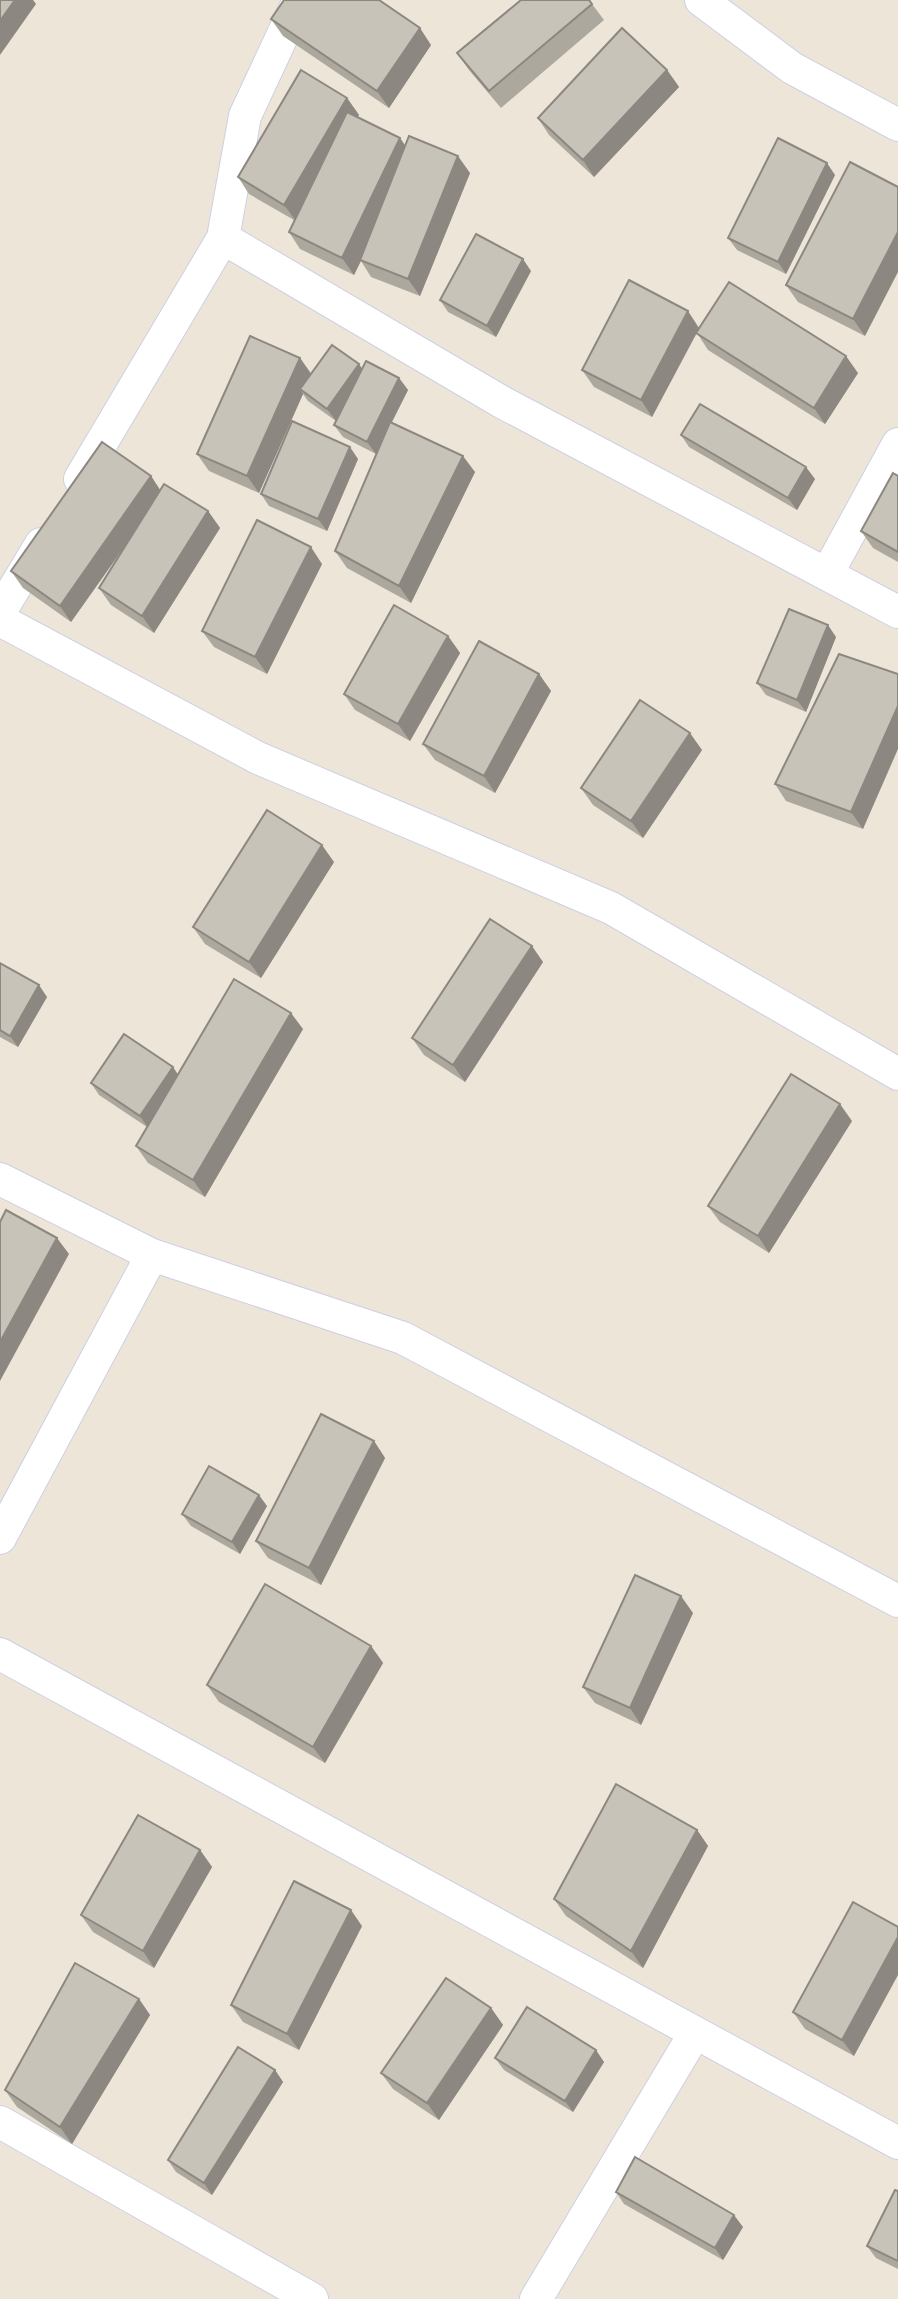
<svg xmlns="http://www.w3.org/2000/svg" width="898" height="2299" font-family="Overpass,sans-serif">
	<rect width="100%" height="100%" fill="#ede6d8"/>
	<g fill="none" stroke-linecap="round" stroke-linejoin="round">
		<defs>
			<g id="street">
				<polyline points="701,0 792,68 898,125"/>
				<polyline points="223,238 500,401 898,612"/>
				<polyline points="80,479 223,238 245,116 299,0"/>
				<polyline points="827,574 898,444"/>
				<polyline points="0,612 41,544"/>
				<polyline points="0,620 258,758 611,908 898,1074"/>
				<polyline points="0,1179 152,1255 403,1338 898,1601"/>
				<polyline points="0,1538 152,1255"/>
				<polyline points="0,1654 898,2143"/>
				<polyline points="0,2122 312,2299"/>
				<polyline points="536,2299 695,2033"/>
			</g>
		</defs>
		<use href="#street" stroke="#cecfe3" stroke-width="34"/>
		<use href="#street" stroke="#fff" stroke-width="32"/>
	</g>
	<g fill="#aca89e">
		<polygon points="592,4 604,20 501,108 469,70 457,53"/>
		<polygon points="271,19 431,45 389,108 283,36"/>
		<polygon points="667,70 679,87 594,177 549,135 538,118"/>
		<polygon points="347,98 359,115 357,117 406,146 470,173 420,296 371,277 361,261 354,275 300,249 289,232 294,220 249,194 238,177"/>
		<polygon points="850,162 865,336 798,302 786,285"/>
		<polygon points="835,175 786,274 737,250 728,238"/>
		<polygon points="531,271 496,337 448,312 440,300"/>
		<polygon points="699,328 858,373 825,424 708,350 697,333 652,417 594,387 582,370"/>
		<polygon points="300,358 311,374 359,364 362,369 399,378 408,390 391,423 475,472 411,603 347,568 335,551 383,439 376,454 343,437 334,425 338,417 336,421 308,401 303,394 259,493 209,471 197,454"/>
		<polygon points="681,435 815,479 797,510 689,447"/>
		<polygon points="358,459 327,531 269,506 261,494"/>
		<polygon points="151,476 160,490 208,511 220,528 154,633 111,605 99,588 126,545 71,622 23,588 11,571"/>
		<polygon points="898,476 898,562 873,548 861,531"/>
		<polygon points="322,564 267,674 214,647 202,631"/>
		<polygon points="448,636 460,653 410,741 355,710 344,694"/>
		<polygon points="836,637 806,712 766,695 757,683"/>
		<polygon points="539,674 551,691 495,793 435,760 423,744"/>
		<polygon points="898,674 863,829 786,801 775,784"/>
		<polygon points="702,750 643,838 593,805 581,788"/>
		<polygon points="334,862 261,978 205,944 193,927"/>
		<polygon points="543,962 465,1082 424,1055 412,1038"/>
		<polygon points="0,963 47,997 18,1047 0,1037"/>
		<polygon points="303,1029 205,1197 148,1163 136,1146 147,1127 99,1095 91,1083 178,1074"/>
		<polygon points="852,1121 769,1253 720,1222 708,1206"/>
		<polygon points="374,1441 385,1458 321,1585 268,1558 256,1541"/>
		<polygon points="267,1506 240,1554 191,1526 182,1514"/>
		<polygon points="693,1613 641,1725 595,1703 583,1687"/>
		<polygon points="371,1646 383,1663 325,1763 219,1702 207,1685"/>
		<polygon points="697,1830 708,1846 643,1968 566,1916 554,1899"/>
		<polygon points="200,1850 212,1867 154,1968 93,1932 81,1915"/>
		<polygon points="853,1902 854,2056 805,2029 793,2012"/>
		<polygon points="362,1926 299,2050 243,2022 231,2005"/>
		<polygon points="139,1999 150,2015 72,2144 17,2107 5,2090"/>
		<polygon points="491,2008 503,2025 439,2120 393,2089 381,2073"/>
		<polygon points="495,2058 604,2062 573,2112 504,2070"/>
		<polygon points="275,2070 283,2082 212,2195 176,2172 168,2160"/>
		<polygon points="898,2191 898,2269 876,2258 867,2246"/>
		<polygon points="616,2192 743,2227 723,2260 624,2204"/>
	</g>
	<g fill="#8c8881">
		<polygon points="15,0 33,0 36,4 0,55 0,21"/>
		<polygon points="420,28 431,45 389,108 377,91"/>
		<polygon points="667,70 679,87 594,177 583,160"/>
		<polygon points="347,98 359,115 296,221 284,205"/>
		<polygon points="400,138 412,155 354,275 342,258"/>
		<polygon points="458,156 470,173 420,296 408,279"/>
		<polygon points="827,163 835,175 786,274 778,262"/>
		<polygon points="898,232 898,272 865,336 853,319"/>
		<polygon points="523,259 531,271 496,337 487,326"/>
		<polygon points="688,311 699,328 652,417 641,400"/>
		<polygon points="846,356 858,373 825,424 814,408"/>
		<polygon points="300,358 312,375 300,389 303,394 259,493 247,476"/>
		<polygon points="359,364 367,376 336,421 327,409"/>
		<polygon points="399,378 408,390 376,454 367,442"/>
		<polygon points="350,447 358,459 327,531 318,519"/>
		<polygon points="463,456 475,472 411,603 399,586"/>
		<polygon points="806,467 815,479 797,510 788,498"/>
		<polygon points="151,476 162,493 71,622 60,606"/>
		<polygon points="208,511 220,528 154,633 142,616"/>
		<polygon points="311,547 322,564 267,674 255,657"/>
		<polygon points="828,625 836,637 806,712 797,700"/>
		<polygon points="448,636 460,653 410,741 398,724"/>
		<polygon points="539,674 551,691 495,793 484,776"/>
		<polygon points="898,706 898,749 863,829 851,812"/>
		<polygon points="690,733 702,750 643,838 631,821"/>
		<polygon points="322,845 334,862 261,978 249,962"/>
		<polygon points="532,946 543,962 465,1082 453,1065"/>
		<polygon points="39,985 47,997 18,1047 10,1036"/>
		<polygon points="291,1013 303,1029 205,1197 193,1180"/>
		<polygon points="173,1067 181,1079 148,1128 140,1116"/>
		<polygon points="840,1104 852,1121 769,1253 758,1236"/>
		<polygon points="57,1238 69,1254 0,1381 0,1342"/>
		<polygon points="374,1441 385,1458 321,1585 309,1568"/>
		<polygon points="259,1495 267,1506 240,1554 232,1542"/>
		<polygon points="681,1596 693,1613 641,1725 630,1708"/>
		<polygon points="371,1646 383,1663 325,1763 313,1747"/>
		<polygon points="697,1830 708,1846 643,1968 631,1951"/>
		<polygon points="200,1850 212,1867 154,1968 143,1951"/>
		<polygon points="351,1910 362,1926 299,2050 287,2034"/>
		<polygon points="898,1937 898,1975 854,2056 842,2040"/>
		<polygon points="139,1999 150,2015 72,2144 60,2127"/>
		<polygon points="491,2008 503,2025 439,2120 427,2103"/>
		<polygon points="596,2050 604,2062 573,2112 565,2101"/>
		<polygon points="275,2070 283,2082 212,2195 204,2183"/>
		<polygon points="734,2215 743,2227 723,2260 715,2248"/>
	</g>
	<g fill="#c8c3b8" stroke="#8c8881" stroke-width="2">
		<polygon points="0,0 15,0 0,21"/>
		<polygon points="284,0 379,0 420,28 377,91 271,19"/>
		<polygon points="521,0 589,0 592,4 489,91 457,53"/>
		<polygon points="622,28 667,70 583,160 538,118"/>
		<polygon points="301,70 347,98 284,205 238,177"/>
		<polygon points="347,112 400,138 342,258 289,232"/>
		<polygon points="409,136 458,156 408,279 360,260"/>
		<polygon points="778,138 827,163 778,262 728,238"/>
		<polygon points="850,162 898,187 898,232 853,319 786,285"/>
		<polygon points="476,234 523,259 487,326 440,300"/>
		<polygon points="629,280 688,311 641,400 582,370"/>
		<polygon points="729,282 846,356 814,408 696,333"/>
		<polygon points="250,336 300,358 247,476 197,454"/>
		<polygon points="332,345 359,364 327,409 300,389"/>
		<polygon points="366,361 399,378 367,442 334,425"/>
		<polygon points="700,404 806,467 788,498 681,435"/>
		<polygon points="292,421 350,447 318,519 261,494"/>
		<polygon points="390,422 463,456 399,586 335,551"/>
		<polygon points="102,442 151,476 60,606 11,571"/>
		<polygon points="893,473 898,476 898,552 861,531"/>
		<polygon points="164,484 208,511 142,616 99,588"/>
		<polygon points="257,520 311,547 255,657 202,631"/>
		<polygon points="394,605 448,636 398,724 344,694"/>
		<polygon points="789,609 828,625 797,700 757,683"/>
		<polygon points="479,641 539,674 484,776 423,744"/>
		<polygon points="839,654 898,674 898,706 851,812 775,784"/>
		<polygon points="640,700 690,733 631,821 581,788"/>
		<polygon points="267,810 322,845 249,962 193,927"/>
		<polygon points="490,919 532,946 453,1065 412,1038"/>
		<polygon points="0,963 39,985 10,1036 0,1030"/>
		<polygon points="234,979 291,1013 193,1180 136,1146"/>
		<polygon points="124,1034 173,1067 140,1116 91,1083"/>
		<polygon points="791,1074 840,1104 758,1236 708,1206"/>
		<polygon points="6,1210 57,1238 0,1342 0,1222"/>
		<polygon points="321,1414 374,1441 309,1568 256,1541"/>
		<polygon points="209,1466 259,1495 232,1542 182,1514"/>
		<polygon points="635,1575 681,1596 630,1708 583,1687"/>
		<polygon points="265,1584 371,1646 313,1747 207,1685"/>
		<polygon points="616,1784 697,1830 631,1951 554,1899"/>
		<polygon points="138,1815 200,1850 143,1951 81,1915"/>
		<polygon points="294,1881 351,1910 287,2034 231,2005"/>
		<polygon points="853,1902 898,1927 898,1937 842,2040 793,2012"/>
		<polygon points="75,1963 139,1999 60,2127 5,2090"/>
		<polygon points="446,1978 491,2008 427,2103 381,2073"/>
		<polygon points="527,2007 596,2050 565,2101 495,2058"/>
		<polygon points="238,2047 275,2070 204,2183 168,2160"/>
		<polygon points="635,2157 734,2215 715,2248 616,2192"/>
		<polygon points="895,2190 898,2191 898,2261 867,2246"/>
	</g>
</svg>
